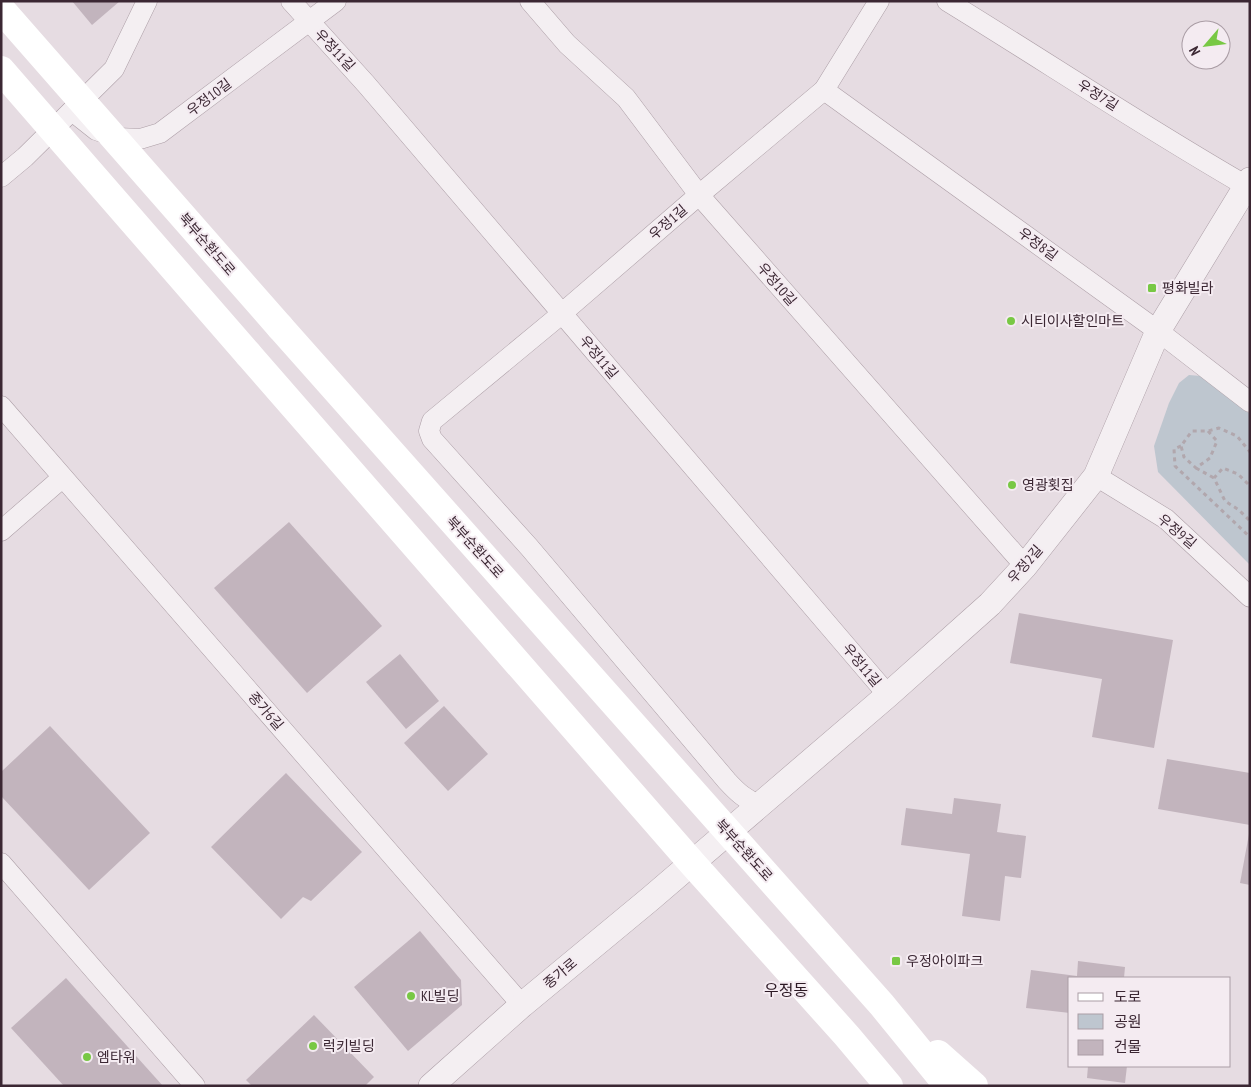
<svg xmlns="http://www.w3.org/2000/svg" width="1251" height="1087" font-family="'PT Sans Narrow','Noto Sans KR',sans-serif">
	<rect width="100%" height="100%" fill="#e6dce2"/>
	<polygon fill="#bec6cf" points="1189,375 1201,376 1250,414 1250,565 1158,472 1154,446 1169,403 1179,383"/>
	<g fill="#c2b4bd">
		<polygon points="72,1 120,1 92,25"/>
		<polygon points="289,522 382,626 307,693 214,588"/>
		<polygon points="1019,613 1173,640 1154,748 1092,737 1102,679 1010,663"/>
		<polygon points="400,654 439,701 406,729 366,682"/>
		<polygon points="444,706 488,754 448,791 404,743"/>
		<polygon points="50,726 150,833 89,890 1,796 1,772"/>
		<polygon points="1167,759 1250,773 1250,825 1158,809"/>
		<polygon points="286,773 362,852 311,901 303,897 281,919 211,847"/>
		<polygon points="954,798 1001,804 997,832 1026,836 1021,878 1005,876 1000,921 962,916 970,854 901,845 906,808 952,814"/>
		<polygon points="1249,834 1250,835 1250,885 1240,883"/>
		<polygon points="420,931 461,980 462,1005 408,1051 354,987"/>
		<polygon points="1078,961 1125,967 1124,978 1070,978 1070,1013 1026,1008 1031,970 1077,976"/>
		<polygon points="66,978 163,1086 64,1086 11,1028"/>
		<polygon points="314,1015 374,1077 365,1086 252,1086 246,1080"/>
		<polygon points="1088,1066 1127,1066 1125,1083 1087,1078"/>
	</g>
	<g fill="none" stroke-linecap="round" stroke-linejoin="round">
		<defs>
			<g id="minor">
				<polyline points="291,1 366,84 888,695"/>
				<polyline points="530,1 567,44 626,98 699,195 1025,566"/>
				<path d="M947,1C1048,63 1147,129 1250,188"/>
				<polyline points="824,90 1158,331 1250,402"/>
				<polyline points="72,111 96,130 118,138 140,139 160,133 336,1"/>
				<polyline points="1,177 25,157 114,69 147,1"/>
				<polyline points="1,406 522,1005"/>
				<polyline points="1096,476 1166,519 1250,597"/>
				<polyline points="1,531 62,478"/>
				<path d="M759,805C745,799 738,793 727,781L529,547L432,439L429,431L432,421L553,321L699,195L824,90L879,1"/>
				<polyline points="1,863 195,1086"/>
			</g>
			<polyline id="tertiary" points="431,1086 522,1005 650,899 888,695 990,604 1025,566 1096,476 1158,331 1250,180"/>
		</defs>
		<use href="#minor" stroke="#ac9ea6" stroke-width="21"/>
		<use href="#tertiary" stroke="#ac9ea6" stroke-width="26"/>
		<g stroke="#b1a7ad" stroke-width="3" stroke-dasharray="4 4" stroke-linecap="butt">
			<polyline points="1208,431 1217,441 1210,458 1196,468 1184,457 1181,446 1192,431 1208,431 1219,428 1237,436 1250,452"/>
			<polyline points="1181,446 1174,449 1175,466 1250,537"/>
			<polyline points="1196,468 1214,478"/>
			<polyline points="1249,520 1239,510 1225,501 1214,478 1223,468 1238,474 1250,486"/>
		</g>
		<use href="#minor" stroke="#f4eff2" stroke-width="20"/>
		<use href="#tertiary" stroke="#f4eff2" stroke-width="25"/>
		<g stroke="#fff" stroke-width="28">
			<polyline points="280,327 882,1005 948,1086"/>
			<polyline points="248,354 692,863 847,1036 889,1086"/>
			<polyline points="938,1054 974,1086"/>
		</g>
		<g stroke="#fff" stroke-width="28">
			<polyline points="1,9 280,327"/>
			<polyline points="1,70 248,354"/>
		</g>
	</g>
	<g fill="#78c844" stroke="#f4ebf1" stroke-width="2">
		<rect x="1147" y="283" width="10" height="10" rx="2.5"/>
		<circle cx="1011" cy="321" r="5"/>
		<circle cx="1012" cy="485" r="5"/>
		<rect x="891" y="956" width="10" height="10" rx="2.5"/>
		<circle cx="411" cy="996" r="5"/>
		<circle cx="313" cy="1046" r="5"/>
		<circle cx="87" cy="1057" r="5"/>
	</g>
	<g text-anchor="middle" stroke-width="4" stroke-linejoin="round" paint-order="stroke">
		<g font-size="14" fill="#3b2733" stroke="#f4ebf1">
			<text transform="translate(335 50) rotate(47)" y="5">우정11길</text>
			<text transform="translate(1098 95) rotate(32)" y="5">우정7길</text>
			<text transform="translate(209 97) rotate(-37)" y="5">우정10길</text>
			<text transform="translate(668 222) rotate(-41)" y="5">우정1길</text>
			<text transform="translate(207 244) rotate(49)" y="5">북부순환도로</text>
			<text transform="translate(1038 244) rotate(36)" y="5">우정8길</text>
			<text transform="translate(777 284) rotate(49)" y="5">우정10길</text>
			<text transform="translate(599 357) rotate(50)" y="5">우정11길</text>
			<text transform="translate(1177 531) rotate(40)" y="5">우정9길</text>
			<text transform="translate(475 547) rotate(48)" y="5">북부순환도로</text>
			<text transform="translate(1025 564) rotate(-49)" y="5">우정2길</text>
			<text transform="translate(862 665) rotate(50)" y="5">우정11길</text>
			<text transform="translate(266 711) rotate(49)" y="5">종가6길</text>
			<text transform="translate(744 850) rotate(48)" y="5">북부순환도로</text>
			<text transform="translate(560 973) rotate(-40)" y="5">종가로</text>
		</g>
		<g font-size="14" fill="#3b2733" stroke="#f4ebf1" text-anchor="start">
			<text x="1162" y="293">평화빌라</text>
			<text x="1021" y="326">시티이사할인마트</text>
			<text x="1022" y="490">영광횟집</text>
			<text x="906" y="966">우정아이파크</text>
			<text x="421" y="1001">KL빌딩</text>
			<text x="323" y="1051">럭키빌딩</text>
			<text x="97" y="1062">엠타워</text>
		</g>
		<g font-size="16" fill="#2c1924" stroke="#f4ebf1">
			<text x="786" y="996">우정동</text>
		</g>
	</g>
	<rect width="1251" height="1087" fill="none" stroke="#3b2733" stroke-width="5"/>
	<rect x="1068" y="977" width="162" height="90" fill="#f4ebf1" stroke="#aa9da5"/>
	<rect x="1078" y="993" width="25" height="8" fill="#ffffff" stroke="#aa9da5"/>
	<text x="1114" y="1002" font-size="15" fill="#3b2733">도로</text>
	<rect x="1078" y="1014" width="25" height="15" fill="#bec6cf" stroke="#aa9da5"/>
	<text x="1114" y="1027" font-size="15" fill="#3b2733">공원</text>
	<rect x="1078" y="1040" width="25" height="15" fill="#c2b4bd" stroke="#aa9da5"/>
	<text x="1114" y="1052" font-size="15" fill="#3b2733">건물</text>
	<g transform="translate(1206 45) rotate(242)"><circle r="24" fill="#f4ebf1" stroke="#aa9da5"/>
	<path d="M0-4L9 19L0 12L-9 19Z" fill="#78c844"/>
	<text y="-8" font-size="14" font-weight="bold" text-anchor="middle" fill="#3b2733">N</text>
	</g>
</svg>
